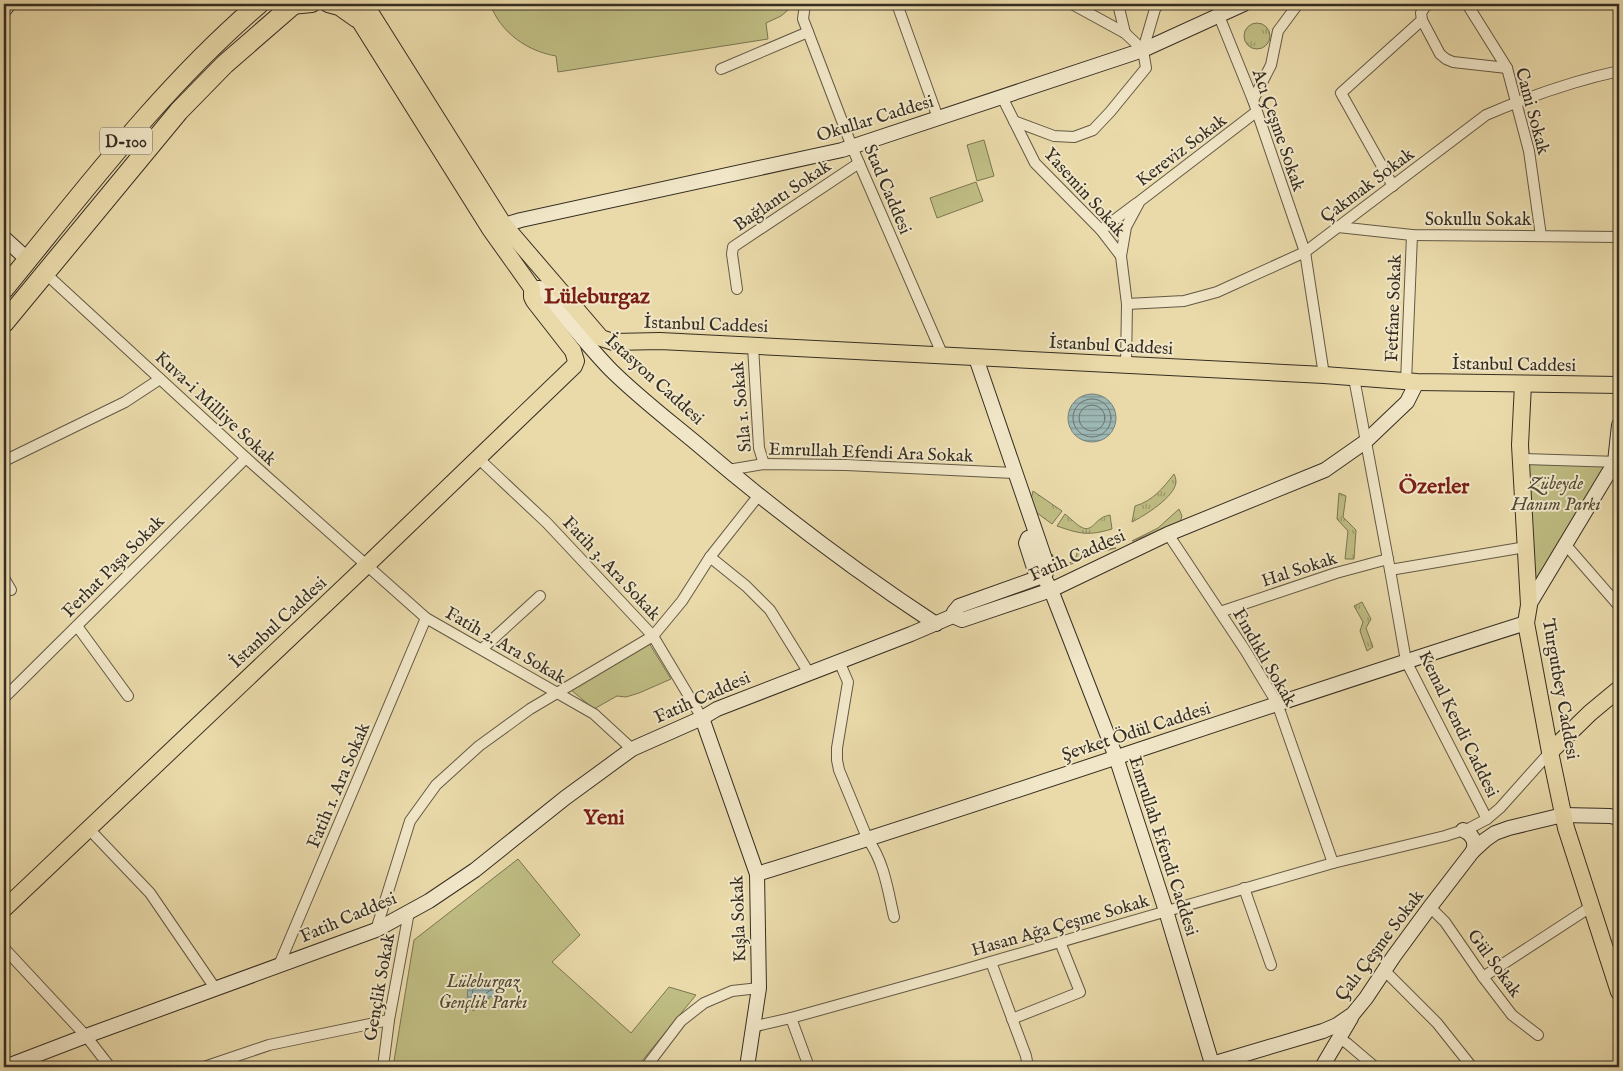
<svg xmlns="http://www.w3.org/2000/svg" width="1623" height="1071" font-family="'IM FELL English',serif">
	<defs>
		<pattern id="grass-tufts" width="24" height="20" patternUnits="userSpaceOnUse" patternTransform="scale(1.25)"><rect width="24" height="20" fill="#bfbd83"/><path d="M3 7l-1-3M5 7V3M7 7l1-3M15 17l-1-3M17 17v-4M19 17l1-3" fill="none" stroke="#9c9a6b"/></pattern>
		<pattern id="water-rules" width="6" height="5" patternUnits="userSpaceOnUse" patternTransform="scale(1.25)"><rect width="6" height="5" fill="#9db8b5"/><path d="M0 2.5h6" fill="none" stroke="#819693"/></pattern>
	</defs>
	<rect width="100%" height="100%" fill="#eadaaa"/>
	<filter id="stains"><feTurbulence type="fractalNoise" baseFrequency=".004" numOctaves="4"/><feColorMatrix values="0 0 0 0 .2 0 0 0 0 .09 0 0 0 0 .02 0 0 0 .5 -.17"/></filter>
	<radialGradient id="worn" r=".72"><stop offset=".6" stop-color="#630" stop-opacity="0"/><stop offset="1" stop-color="#630" stop-opacity=".3"/></radialGradient>
	<g fill="url(#grass-tufts)" stroke="#7a7653">
		<circle cx="1257" cy="36" r="13"/>
		<path d="M1174,474C1175,476 1176,479 1176,482C1175,497 1144,516 1132,522L1135,506C1153,501 1163,488 1174,474Z"/>
		<polygon points="1033,491 1062,511 1052,524 1029,507"/>
		<polygon points="1339,493 1346,496 1343,517 1356,530 1354,559 1345,559 1348,531 1337,519"/>
		<polygon points="1179,509 1182,516 1180,523 1132,541 1158,528"/>
		<path d="M1065,514C1070,518 1077,525 1081,527C1091,533 1095,521 1102,518C1104,516 1107,516 1110,515L1112,529C1088,536 1080,534 1057,526Z"/>
		<path d="M1096,548H1116C1107,551 1096,552 1087,556C1076,561 1068,568 1056,568L1052,554L1056,561L1066,565L1075,560L1078,550Z"/>
		<polygon points="1362,602 1371,619 1366,628 1373,647 1367,651 1360,631 1363,622 1354,606"/>
	</g>
	<g fill="#bfbd83" stroke="#7a7653">
		<path d="M490,4H795L781,16L766,23L768,39L558,72L556,56C527,51 501,33 490,4Z"/>
		<polygon points="984,140 994,176 977,181 967,145"/>
		<polygon points="976,182 983,201 937,218 930,198"/>
		<polygon points="1520,459 1615,462 1529,605"/>
		<polygon points="649,643 671,679 639,693 626,697 617,696 594,709 571,690"/>
		<polygon points="518,859 580,935 552,962 631,1033 669,987 696,995 637,1067 393,1067 414,940"/>
	</g>
	<g fill="url(#water-rules)" stroke="#74817b">
		<circle cx="1092" cy="418" r="24"/>
		<path d="M480,978L495,982L502,988L473,1011C467,1000 466,996 469,984Z"/>
	</g>
	<g fill="none" stroke-linecap="round" stroke-linejoin="round">
		<g stroke="#6a736c" stroke-width="1">
			<circle cx="1092" cy="418" r="19"/>
			<circle cx="1092" cy="418" r="13"/>
			<polygon points="480,984 491,986 492,989 474,1002 472,995 473,989"/>
		</g>
		<defs>
			<g id="street">
				<polyline points="805,4 803,19 852,147 943,356"/>
				<polyline points="897,4 938,118"/>
				<polyline points="1072,4 1125,33 1143,50"/>
				<polyline points="1118,4 1125,33"/>
				<polyline points="1427,4 1421,13 1422,20 1440,54 1446,59 1453,62 1507,68"/>
				<polyline points="1467,4 1507,68 1529,151 1541,236"/>
				<polyline points="1219,16 1253,100 1305,252 1324,375"/>
				<polyline points="721,69 808,32"/>
				<polyline points="1002,97 1014,121 1054,136 1074,137 1093,130 1110,112 1146,68 1143,50 1155,9 1159,4"/>
				<polyline points="1253,100 1271,65 1278,31 1298,4"/>
				<polyline points="1014,121 1035,163 1101,230 1121,256"/>
				<polyline points="1393,186 1341,93 1422,20"/>
				<polyline points="1338,227 1412,235 1619,237"/>
				<polyline points="1101,230 1137,203"/>
				<polyline points="45,273 246,458 426,618 594,714 632,749"/>
				<polyline points="737,289 732,254 733,247 859,163"/>
				<path d="M1127,304L1184,301L1217,292L1305,252L1486,115C1530,96 1573,81 1619,71"/>
				<polyline points="753,346 759,448 764,464"/>
				<polyline points="1126,365 1127,304 1121,256 1126,227 1140,201 1256,112"/>
				<polyline points="1354,378 1390,570 1406,661 1487,819"/>
				<polyline points="1406,382 1412,235"/>
				<polyline points="478,458 547,523 653,636 702,718"/>
				<polyline points="1520,459 1619,462"/>
				<polyline points="4,461 125,402 160,379"/>
				<polyline points="728,470 764,464 846,465 1014,473"/>
				<polyline points="1168,534 1245,650 1277,703 1333,863"/>
				<polyline points="1565,544 1619,606"/>
				<polyline points="710,557 746,586 770,610 809,673"/>
				<polyline points="1390,570 1526,547"/>
				<polyline points="4,578 11,590"/>
				<polyline points="1220,612 1336,573 1388,559"/>
				<polyline points="77,626 128,696"/>
				<polyline points="482,649 540,596"/>
				<path d="M839,661L848,682L837,748V760L839,770L868,840C884,861 888,891 894,917"/>
				<polyline points="4,698 246,458"/>
				<polyline points="89,829 150,893 215,988"/>
				<polyline points="1244,888 1271,965"/>
				<polyline points="1430,907 1445,922 1483,977 1512,1015 1538,1035"/>
				<polyline points="376,930 410,821 436,785 479,746 530,709 653,636 682,601 710,557 759,495"/>
				<polyline points="4,948 86,1036 110,1067"/>
				<polyline points="991,962 1026,1056 1028,1067"/>
				<polyline points="279,965 426,618"/>
				<polyline points="1385,971 1437,1023 1472,1067"/>
				<polyline points="1483,977 1592,906"/>
				<polyline points="791,1018 809,1067"/>
				<polyline points="1012,1019 1080,992 1060,942"/>
				<polyline points="752,1027 791,1018 956,972 1333,863 1445,836 1470,828 1487,819 1500,808 1550,752"/>
				<polyline points="1338,1037 1348,1044 1375,1067"/>
				<polyline points="204,1067 269,1045 389,1020"/>
				<polyline points="383,1067 389,1020 409,912"/>
				<polyline points="646,1067 681,1021 704,1003 732,991 759,988"/>
			</g>
			<g id="secondary">
				<polyline points="4,10 9,4"/>
				<polyline points="504,225 521,220 842,150 1143,50 1244,4"/>
				<polyline points="4,238 27,259"/>
				<path d="M532,288H540L543,291C565,317 586,344 610,369C636,395 667,419 696,443C772,508 852,569 936,624"/>
				<polyline points="976,358 1047,565 1046,573 1043,576"/>
				<polyline points="1036,535 1028,538 1026,543 1035,571 1043,576"/>
				<polyline points="1043,576 1051,590 1116,757 1166,911 1213,1067"/>
				<polyline points="1529,605 1615,462 1619,425"/>
				<polyline points="953,616 954,612 959,606 1043,576"/>
				<polyline points="702,718 757,874 759,988 747,1067"/>
				<path d="M1463,830C1472,834 1477,841 1473,851"/>
				<path d="M757,874C1015,794 1269,704 1526,623"/>
				<polyline points="1212,1064 1323,1031 1337,1025 1353,1014 1366,998 1394,956 1430,907 1473,851 1485,840 1495,833 1509,828 1563,815 1610,816 1619,818"/>
				<polyline points="5,1067 86,1036 376,930 429,901 475,870 565,798 632,749 702,718 717,709 911,634 953,616 962,620 1051,590 1168,534 1325,470 1365,442 1407,402 1417,382"/>
				<polyline points="1322,1067 1351,1018"/>
			</g>
			<g id="primary">
				<polyline points="328,4 339,7 356,19"/>
				<polyline points="365,4 504,225 601,338 613,342 660,341 1324,375 1417,382 1619,385"/>
				<polyline points="291,6 312,4"/>
				<polyline points="1523,384 1520,445 1529,605 1526,623 1550,752 1566,828 1619,992"/>
				<polyline points="1550,752 1590,713 1619,689"/>
				<polyline points="4,909 367,565 574,366 576,361 573,351 534,301 532,297 532,288 490,229 349,4"/>
			</g>
			<g id="highway">
				<path d="M4,289C84,191 163,86 259,4"/>
				<polyline points="4,323 179,111 225,64 294,4"/>
			</g>
		</defs>
		<use href="#street" stroke="#635945" stroke-width="12"/>
		<use href="#secondary" stroke="#362e23" stroke-width="16"/>
		<use href="#primary" stroke="#362e23" stroke-width="18"/>
		<use href="#highway" stroke="#362e23" stroke-width="21"/>
		<use href="#street" stroke="#f1e7c8" stroke-width="10"/>
		<use href="#secondary" stroke="#f1e7c8" stroke-width="14"/>
		<use href="#primary" stroke="#eadaaa" stroke-width="16"/>
		<use href="#highway" stroke="#eadaaa" stroke-width="19"/>
	</g>
	<g text-anchor="middle" stroke-width="4" stroke-linejoin="round" paint-order="stroke">
		<rect fill="#f1e7c8" stroke="#6e6654" stroke-width="1" x="100" y="127.5" width="52" height="27" rx="4"/>
		<g font-size="16" font-weight="bold" fill="#362e23">
			<text x="126" y="147">D-100</text>
		</g>
		<g font-size="18" fill="#362e23" stroke="#f1e7c8">
			<text transform="translate(1533 111) rotate(75)" y="6">Cami Sokak</text>
			<text transform="translate(875 118) rotate(-17)" y="6">Okullar Caddesi</text>
			<text transform="translate(1279 130) rotate(71)" y="6">Acı Çeşme Sokak</text>
			<text transform="translate(1181 150) rotate(-37)" y="6">Kereviz Sokak</text>
			<text transform="translate(1367 185) rotate(-37)" y="6">Çakmak Sokak</text>
			<text transform="translate(888 189) rotate(67)" y="6">Stad Caddesi</text>
			<text transform="translate(1085 192) rotate(48)" y="6">Yasemin Sokak</text>
			<text transform="translate(782 195) rotate(-34)" y="6">Bağlantı Sokak</text>
			<text x="1478" y="225">Sokullu Sokak</text>
			<text transform="translate(1393 308) rotate(-88)" y="6">Fetfane Sokak</text>
			<text transform="translate(706 324) rotate(2)" y="6">İstanbul Caddesi</text>
			<text transform="translate(1111 345) rotate(3)" y="6">İstanbul Caddesi</text>
			<text transform="translate(1514 364) rotate(1)" y="6">İstanbul Caddesi</text>
			<text transform="translate(655 379) rotate(42)" y="6">İstasyon Caddesi</text>
			<text transform="translate(741 407) rotate(-95)" y="6">Sıla 1. Sokak</text>
			<text transform="translate(216 408) rotate(43)" y="6">Kuva-i Milliye Sokak</text>
			<text transform="translate(871 452) rotate(2)" y="6">Emrullah Efendi Ara Sokak</text>
			<text transform="translate(1077 555) rotate(-24)" y="6">Fatih Caddesi</text>
			<text transform="translate(113 566) rotate(-45)" y="6">Ferhat Paşa Sokak</text>
			<text transform="translate(612 568) rotate(47)" y="6">Fatih 3. Ara Sokak</text>
			<text transform="translate(1299 569) rotate(-18)" y="6">Hal Sokak</text>
			<text transform="translate(278 622) rotate(-43)" y="6">İstanbul Caddesi</text>
			<text transform="translate(506 645) rotate(30)" y="6">Fatih 2. Ara Sokak</text>
			<text transform="translate(1265 657) rotate(60)" y="6">Fındıklı Sokak</text>
			<text transform="translate(1561 689) rotate(80)" y="6">Turgutbey Caddesi</text>
			<text transform="translate(702 697) rotate(-24)" y="6">Fatih Caddesi</text>
			<text transform="translate(1459 724) rotate(64)" y="6">Kemal Kendi Caddesi</text>
			<text transform="translate(1136 731) rotate(-18)" y="6">Şevket Ödül Caddesi</text>
			<text transform="translate(338 785) rotate(-67)" y="6">Fatih 1. Ara Sokak</text>
			<text transform="translate(1164 846) rotate(72)" y="6">Emrullah Efendi Caddesi</text>
			<text transform="translate(348 917) rotate(-23)" y="6">Fatih Caddesi</text>
			<text transform="translate(738 919) rotate(-92)" y="6">Kışla Sokak</text>
			<text transform="translate(1060 925) rotate(-16)" y="6">Hasan Ağa Çeşme Sokak</text>
			<text transform="translate(1379 945) rotate(-53)" y="6">Çalı Çeşme Sokak</text>
			<text transform="translate(1495 963) rotate(54)" y="6">Gül Sokak</text>
			<text transform="translate(379 987) rotate(-80)" y="6">Gençlik Sokak</text>
		</g>
		<g font-size="18" font-style="italic" fill="#514b36" stroke="#f1e7c8">
			<text x="1556" y="489">Zübeyde<tspan x="1556" dy="21">Hanım Parkı</tspan></text>
			<text x="483" y="987">Lüleburgaz<tspan x="483" dy="21">Gençlik Parkı</tspan></text>
		</g>
		<g font-size="22" font-weight="bold" fill="#7a1f14" stroke="#f1e7c8">
			<text x="597" y="303">Lüleburgaz</text>
			<text x="1434" y="493">Özerler</text>
			<text x="604" y="824">Yeni</text>
		</g>
	</g>
	<rect width="1623" height="1071" fill="none" stroke="#eadaaa" stroke-width="20"/>
	<rect x="5" y="5" width="1613" height="1061" fill="none" stroke="#362e23" stroke-width="2.5"/>
	<rect x="10" y="10" width="1603" height="1051" fill="none" stroke="#362e23"/>
	<rect width="100%" height="100%" filter="url(#stains)"/>
	<rect width="100%" height="100%" fill="url(#worn)"/>
</svg>
